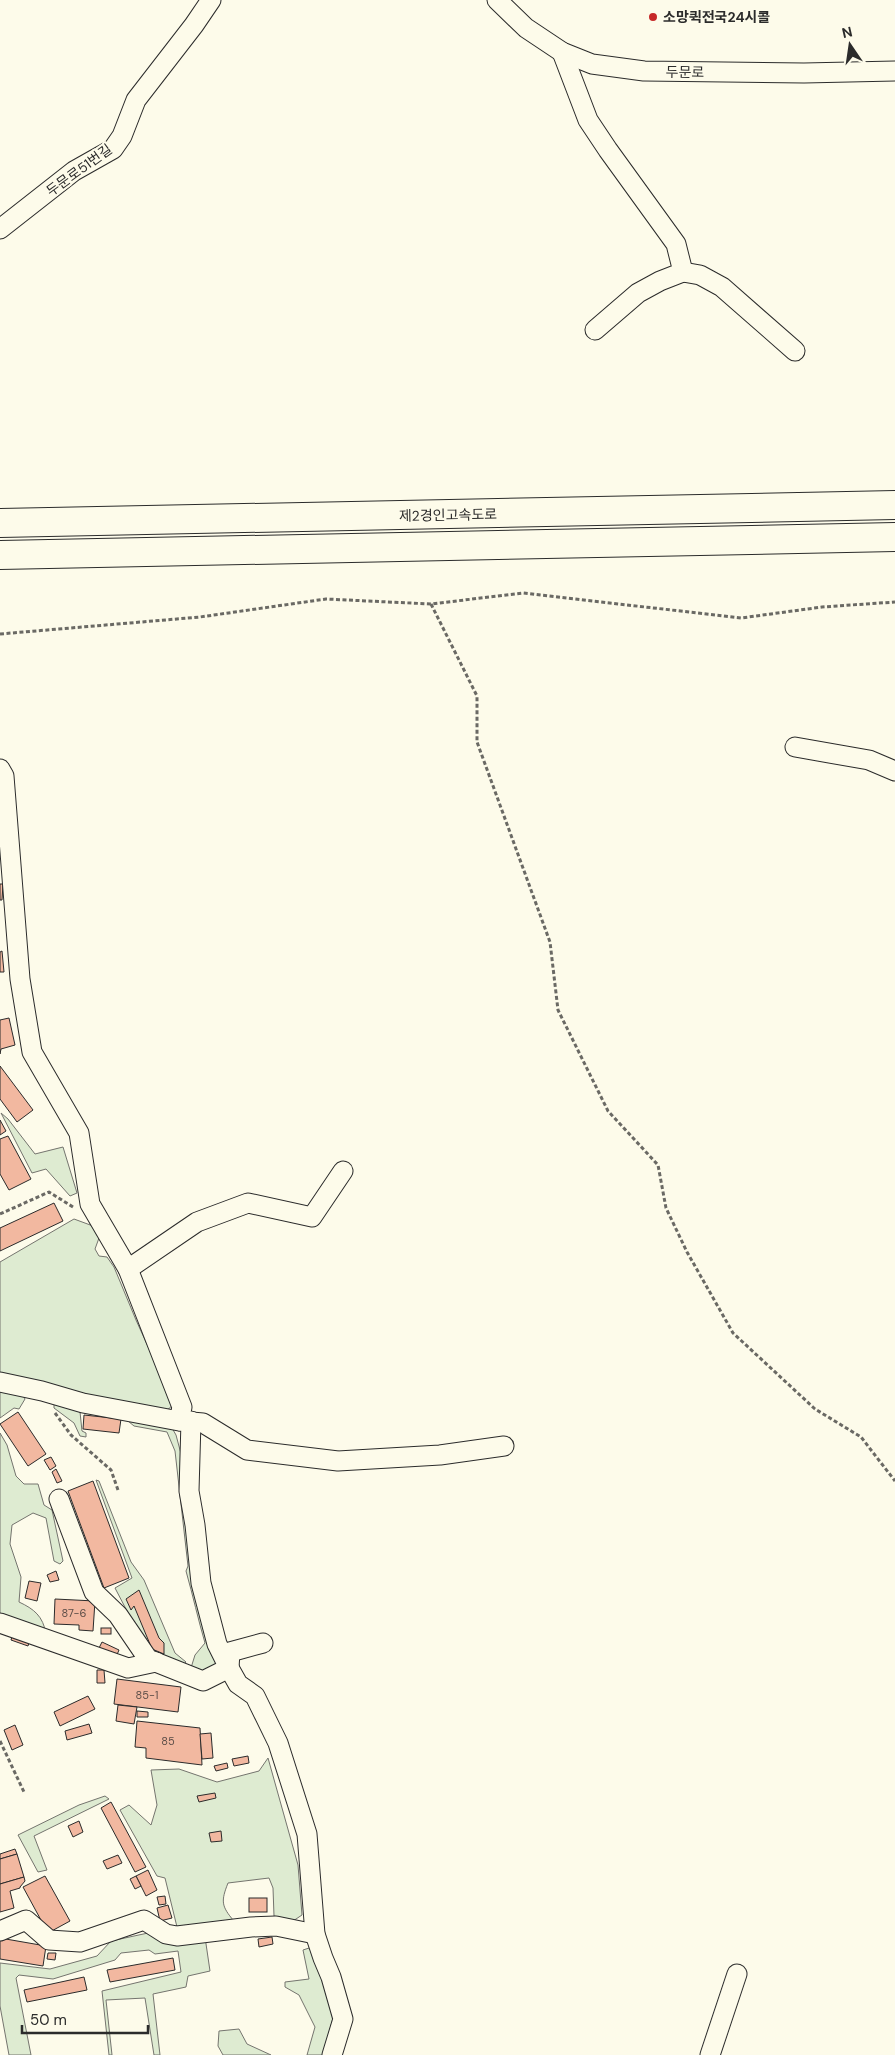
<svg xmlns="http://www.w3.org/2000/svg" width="895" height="2055" font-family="'DM Sans','Noto Sans KR',sans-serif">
	<rect width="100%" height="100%" fill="#fdfbea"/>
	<g fill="#deebd1" stroke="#74746e">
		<polygon points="1,1113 8,1119 35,1154 63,1147 77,1193 70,1196 46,1169 32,1173"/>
		<polygon points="74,1219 93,1226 99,1238 95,1249 99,1256 107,1257 114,1267 136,1320 174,1404 165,1412 0,1378 0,1262"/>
		<polygon points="0,1387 20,1390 25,1399 19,1409 14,1408 0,1418"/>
		<polygon points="54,1402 80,1412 82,1431 86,1433 86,1437 80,1436 74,1423 54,1408"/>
		<path d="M136,1419L172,1428L176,1435L184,1465L218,1667L204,1672L190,1671L195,1655L205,1643C198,1619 193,1596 186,1571L188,1566L175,1451L167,1432L134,1426L128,1421Z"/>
		<path d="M0,1433L7,1445L16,1476L24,1484H38L44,1505L52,1510L63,1561L60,1564L54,1561L46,1518L33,1513L12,1525L10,1544L21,1577L19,1602C34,1609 43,1616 46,1634L0,1618Z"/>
		<polygon points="96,1480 99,1481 131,1562 144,1580 175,1653 186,1662 181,1668 150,1655 115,1588 132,1578"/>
		<path d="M268,1758L298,1865L302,1915L293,1921L274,1916L273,1888L269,1878L228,1883C221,1901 221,1906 234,1921L177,1927L165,1878L157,1876L120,1810L129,1805L151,1825L157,1805L151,1770L179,1769L217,1782L259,1771Z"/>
		<polygon points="105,1796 109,1799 34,1836 47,1870 38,1872 18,1835 79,1805"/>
		<path d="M148,1933C166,1945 185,1940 205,1937L210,1971L188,1976L186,1987L153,1994L160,2055H154L145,1998L106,2000L112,2055H109L102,1991L181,1972L178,1951L155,1954L149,1950L121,1953L115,1960L53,1979L19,1975L16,1978L31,2055H9L0,2006V1963L50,1969L97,1956L111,1941Z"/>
		<polygon points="309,1948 327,1978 333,2018 323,2055 307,2055 315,2027 299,1995 285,1987 285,1982 309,1979 303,1950"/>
		<polygon points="239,2029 247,2044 271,2055 223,2055 218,2046 219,2031"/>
	</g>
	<g fill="#f2b8a0" stroke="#2b2b2b">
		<polygon points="0,884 3,884 2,900 0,900"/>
		<polygon points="2,951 4,972 0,972 0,952"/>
		<polygon points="9,1018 15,1045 1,1049 0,1054 0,1020"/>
		<polygon points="0,1066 33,1110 17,1122 0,1099"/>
		<polygon points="0,1120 6,1131 0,1135"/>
		<polygon points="8,1136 31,1179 9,1190 0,1174 0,1139"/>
		<polygon points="54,1203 63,1221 0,1251 0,1228"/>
		<polygon points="18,1412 46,1454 28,1466 0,1424"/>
		<polygon points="84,1415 121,1419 119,1433 83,1429"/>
		<polygon points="51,1457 56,1466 50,1470 44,1460"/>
		<polygon points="56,1469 62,1481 57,1483 52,1472"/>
		<polygon points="93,1481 129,1578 104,1588 68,1491"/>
		<polygon points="56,1571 59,1580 50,1582 47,1575"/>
		<polygon points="29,1581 41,1583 37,1601 25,1598"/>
		<polygon points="139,1590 159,1638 164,1643 164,1654 152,1649 134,1606 131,1610 126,1599"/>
		<polygon points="55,1599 95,1601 93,1631 79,1630 79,1625 54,1624"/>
		<rect x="101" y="1628" width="10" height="6"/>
		<polygon points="13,1633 30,1639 28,1646 11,1640"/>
		<polygon points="102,1642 119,1650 116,1657 99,1648"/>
		<polygon points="97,1670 104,1670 105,1683 97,1683"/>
		<polygon points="117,1679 181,1687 178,1712 114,1704"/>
		<polygon points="88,1696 95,1709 60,1726 54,1712"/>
		<polygon points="118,1705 137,1707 134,1724 116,1721"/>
		<polygon points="137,1711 148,1712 148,1717 137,1717"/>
		<polygon points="137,1721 200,1728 202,1765 146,1758 146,1748 135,1747"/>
		<polygon points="89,1724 92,1733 67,1740 65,1731"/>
		<polygon points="15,1725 23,1745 12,1750 4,1730"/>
		<polygon points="211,1733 213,1758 202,1759 200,1734"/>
		<polygon points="248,1756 249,1763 234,1766 232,1759"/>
		<polygon points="227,1763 228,1768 216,1771 214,1766"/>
		<polygon points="215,1793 216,1798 199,1802 197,1796"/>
		<polygon points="111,1802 146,1867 135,1872 101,1808"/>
		<polygon points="79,1821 83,1832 73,1837 68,1826"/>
		<polygon points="221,1831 222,1841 211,1842 209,1833"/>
		<polygon points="15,1849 17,1854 0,1859 0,1854"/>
		<polygon points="17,1854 24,1877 0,1884 0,1859"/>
		<polygon points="118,1855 122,1863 107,1869 103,1861"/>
		<polygon points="148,1870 157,1890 146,1896 136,1876"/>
		<polygon points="45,1876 70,1921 48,1933 23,1887"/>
		<polygon points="136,1876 141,1886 135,1889 130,1879"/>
		<polygon points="24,1877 25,1881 20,1887 20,1888 10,1891 14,1908 0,1912 0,1884"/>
		<polygon points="165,1896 166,1904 159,1905 157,1897"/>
		<rect x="249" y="1898" width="18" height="14"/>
		<polygon points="168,1905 172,1918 160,1921 157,1908"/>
		<polygon points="272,1937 273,1944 259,1947 258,1939"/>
		<polygon points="0,1938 46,1946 43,1966 0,1959"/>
		<polygon points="48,1953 56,1953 55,1960 47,1959"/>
		<polygon points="173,1958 175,1970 110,1982 107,1970"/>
		<polygon points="84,1977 87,1990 27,2002 24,1990"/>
	</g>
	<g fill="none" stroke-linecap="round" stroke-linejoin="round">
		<defs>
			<g id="minor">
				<polyline points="497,0 526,28 562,52 592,64 644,71 804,73 895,71"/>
				<polyline points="562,52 588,120 608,150 676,244 683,272 660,281 638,293 595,330"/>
				<polyline points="0,229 74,171 113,149 122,136 136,100 194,25 211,0"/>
				<polyline points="683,272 700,275 722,287 795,351"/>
				<polyline points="795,747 869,760 895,771"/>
				<polyline points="0,769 4,776 20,979 32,1052 79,1133 90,1204 128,1269 182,1407 179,1421 83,1403 42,1391 0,1382"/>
				<polyline points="128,1269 197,1222 248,1203 312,1217 343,1171"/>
				<polyline points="180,1421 203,1423 247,1450 338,1461 440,1455 504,1446"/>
				<polyline points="191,1421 189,1491 195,1525 201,1583 217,1644 229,1668 238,1684 255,1696 278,1743 307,1834 315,1934 323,1958 331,1977 343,2019 332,2055"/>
				<polyline points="59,1499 94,1592 118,1615 148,1659 203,1681 229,1668 230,1652 263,1643"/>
				<polyline points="0,1623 128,1668 156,1662"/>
				<polyline points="0,1931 26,1920 49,1940 80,1942 144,1920 166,1934 177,1936 251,1927 276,1926 315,1934"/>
				<polyline points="710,2055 737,1974"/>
			</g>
			<g id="highway">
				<polyline points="0,523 895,505"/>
				<polyline points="0,555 895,537"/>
			</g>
		</defs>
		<use href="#minor" stroke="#2b2b2b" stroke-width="21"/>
		<use href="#highway" stroke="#2b2b2b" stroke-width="30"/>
		<g stroke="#6a6964" stroke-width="3" stroke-dasharray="4 2.5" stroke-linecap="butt">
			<polyline points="431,604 477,696 477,742 550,942 558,1010 608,1111 658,1165 666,1208 687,1252 733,1333 815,1409 861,1437 895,1481"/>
			<polyline points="0,634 200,617 326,599 431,604 523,593 741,618 822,607 895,602"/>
			<polyline points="0,1214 49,1192 73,1207"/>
			<polyline points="55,1413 71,1435 111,1470 118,1490"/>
			<polyline points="0,1741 24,1792"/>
		</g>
		<use href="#minor" stroke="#fdfbea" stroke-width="19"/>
		<use href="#highway" stroke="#fdfbea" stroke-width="28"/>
	</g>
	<circle fill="#c62828" stroke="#fdfbea" stroke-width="2" cx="653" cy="17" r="5"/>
	<g text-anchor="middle" stroke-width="4" stroke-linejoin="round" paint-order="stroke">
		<g font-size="11" fill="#5d4e48">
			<text x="74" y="1617">87-6</text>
			<text x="147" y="1699">85-1</text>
			<text x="168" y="1745">85</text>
		</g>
		<g font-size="14" font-weight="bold" fill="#2b2b2b" stroke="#fdfbea" text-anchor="start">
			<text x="663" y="22">소망퀵전국24시콜</text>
		</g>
		<g font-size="14" fill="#2b2b2b" stroke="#fdfbea">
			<text transform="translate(685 72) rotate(1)" y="5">두문로</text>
			<text transform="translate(79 170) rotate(-36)" y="5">두문로51번길</text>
			<text transform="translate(448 515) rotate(-1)" y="5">제2경인고속도로</text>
		</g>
	</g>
	<g transform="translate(850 45) rotate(347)" stroke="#fdfbea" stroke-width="4" paint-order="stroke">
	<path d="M0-4L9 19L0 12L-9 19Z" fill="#2b2b2b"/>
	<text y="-8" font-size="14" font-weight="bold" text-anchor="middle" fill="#2b2b2b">N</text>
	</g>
	<path d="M22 2025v8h126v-8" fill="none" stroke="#2b2b2b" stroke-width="2.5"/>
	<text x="30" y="2025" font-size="15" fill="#2b2b2b" stroke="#fdfbea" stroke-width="4" paint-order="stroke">50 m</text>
</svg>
